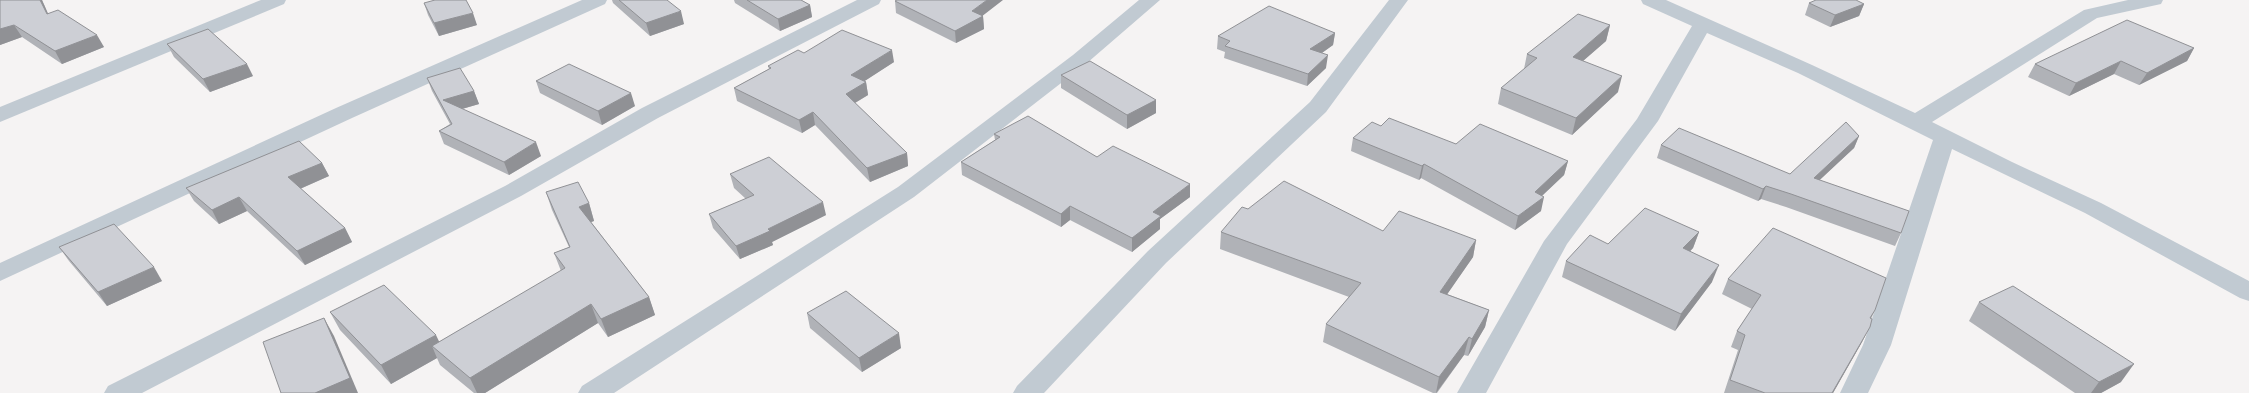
<svg xmlns="http://www.w3.org/2000/svg" width="2249" height="393" font-family="'Roboto Condensed',sans-serif">
	<rect width="100%" height="100%" fill="#f5f3f3"/>
	<g fill="none" stroke-linecap="round" stroke-linejoin="round">
		<g fill="#c1cad2" fill-rule="evenodd">
			<polygon points="261,0 286,0 284,4 0,122 0,107"/>
			<polygon points="582,0 607,0 605,4 352,118 0,281 0,263 336,108"/>
			<polygon points="857,0 881,0 879,4 658,118 521,196 142,393 104,393 108,386 505,186 642,108"/>
			<polygon points="1139,0 1160,0 1087,63 914,197 614,393 578,393 582,386 898,187 1073,55"/>
			<polygon points="1389,0 1408,0 1326,112 1166,263 1044,393 1013,393 1017,386 1148,251 1310,102"/>
			<polygon points="1641,0 1666,0 1812,65 1915,113 2084,10 2128,0 2163,0 2161,4 2097,18 1932,122 2012,162 2101,203 2249,281 2249,301 2240,298 2085,213 1952,149 1891,345 1868,393 1840,393 1863,345 1933,140 1798,73 1707,33 1658,121 1567,244 1486,393 1457,393 1544,241 1637,119 1692,26 1643,4"/>
		</g>
	</g>
	<g fill="#b0b2b7">
		<polygon points="0,0 42,0 48,14 104,47 62,64 22,37 0,45"/>
		<polygon points="612,0 667,0 684,24 650,36 613,3"/>
		<polygon points="734,0 801,0 810,5 812,17 780,31 735,3"/>
		<polygon points="895,1 983,16 984,29 956,43 896,13"/>
		<polygon points="424,3 477,25 439,36 428,15"/>
		<polygon points="1809,3 1864,4 1859,16 1830,27 1805,15"/>
		<polygon points="1610,25 1606,41 1583,61 1618,92 1572,135 1498,104 1501,88 1524,69 1527,54"/>
		<polygon points="1335,33 1333,45 1322,53 1326,68 1307,86 1224,58 1225,52 1217,49 1218,36"/>
		<polygon points="167,44 253,76 210,92 174,57"/>
		<polygon points="2194,48 2187,61 2139,85 2114,74 2069,96 2028,77 2035,64"/>
		<polygon points="804,53 894,62 864,81 866,82 868,95 855,103 907,153 908,166 870,182 815,125 802,133 737,101 734,88 769,69 768,66"/>
		<polygon points="1061,75 1156,100 1156,113 1127,129 1061,88"/>
		<polygon points="427,78 474,91 479,104 462,109 541,156 509,175 444,144 439,131 450,124 432,91"/>
		<polygon points="536,81 635,106 602,125 540,93"/>
		<polygon points="1381,126 1456,144 1568,161 1564,175 1542,196 1541,211 1515,230 1421,178 1419,180 1351,151 1353,138"/>
		<polygon points="994,134 1097,157 1190,197 1160,219 1160,229 1132,252 1070,220 1061,227 962,175 961,162 995,140"/>
		<polygon points="1859,136 1854,148 1819,180 1901,233 1895,246 1786,207 1761,199 1758,201 1657,158 1661,145 1790,174"/>
		<polygon points="322,163 329,176 300,189 345,228 352,242 305,265 247,211 219,224 194,201 186,188"/>
		<polygon points="730,174 826,215 772,242 773,245 740,259 713,228 709,214 746,199 734,188"/>
		<polygon points="546,192 589,203 594,221 591,222 649,297 655,315 608,337 598,323 485,393 474,393 440,365 437,358 391,384 340,330 330,312 439,342 561,271 554,253 569,247 552,210"/>
		<polygon points="1248,209 1383,231 1476,240 1473,257 1447,294 1489,310 1485,327 1468,356 1464,355 1437,393 1433,393 1323,342 1326,324 1349,297 1220,249 1221,232"/>
		<polygon points="1699,232 1693,248 1690,251 1712,282 1675,331 1562,277 1566,261 1608,244"/>
		<polygon points="59,247 162,281 107,306 69,261"/>
		<polygon points="1728,279 1875,310 1871,319 1862,342 1833,393 1724,393 1738,350 1731,347 1737,331 1752,309 1722,294"/>
		<polygon points="1979,302 2121,382 2101,393 2075,393 1969,321"/>
		<polygon points="807,313 901,348 862,372 810,328"/>
	</g>
	<g fill="#909195">
		<polygon points="40,0 42,0 54,27 47,14"/>
		<polygon points="987,0 1003,0 981,17 983,16 984,29 956,43 955,31 972,11"/>
		<polygon points="1864,4 1859,16 1830,27 1835,15"/>
		<polygon points="810,5 812,17 780,31 778,19"/>
		<polygon points="681,11 684,24 650,36 646,23"/>
		<polygon points="473,13 477,25 439,36 434,23"/>
		<polygon points="14,25 22,37 0,45 0,29"/>
		<polygon points="1610,25 1606,41 1569,73 1573,57"/>
		<polygon points="1335,33 1333,45 1309,62 1310,49"/>
		<polygon points="97,35 104,47 62,64 55,51"/>
		<polygon points="2194,48 2187,61 2139,85 2147,73"/>
		<polygon points="892,50 894,62 854,88 851,75"/>
		<polygon points="1328,55 1326,68 1307,86 1308,74"/>
		<polygon points="2121,61 2114,74 2069,96 2076,83"/>
		<polygon points="247,64 253,76 210,92 203,79"/>
		<polygon points="1622,76 1618,92 1572,135 1576,118"/>
		<polygon points="866,82 868,95 848,107 846,94"/>
		<polygon points="474,91 479,104 448,113 443,100"/>
		<polygon points="631,93 635,106 602,125 598,111"/>
		<polygon points="1156,100 1156,113 1127,129 1127,115"/>
		<polygon points="813,112 815,125 802,133 799,120"/>
		<polygon points="1859,136 1854,148 1808,191 1814,178"/>
		<polygon points="536,142 541,156 509,175 504,162"/>
		<polygon points="907,153 908,166 870,182 867,168"/>
		<polygon points="1568,161 1564,175 1531,206 1535,192"/>
		<polygon points="322,163 329,176 295,191 288,177"/>
		<polygon points="1424,164 1421,178 1419,180 1422,166"/>
		<polygon points="1190,184 1190,197 1160,219 1160,229 1132,252 1132,238 1153,212"/>
		<polygon points="1766,186 1761,199 1758,201 1763,189"/>
		<polygon points="239,197 247,211 219,224 212,210"/>
		<polygon points="1544,197 1541,211 1515,230 1518,216"/>
		<polygon points="823,202 826,215 772,242 773,245 740,259 736,246 768,229"/>
		<polygon points="589,203 594,221 585,224 579,207"/>
		<polygon points="1070,206 1070,220 1061,227 1061,214"/>
		<polygon points="345,228 352,242 305,265 297,251"/>
		<polygon points="1699,232 1693,248 1677,265 1683,248"/>
		<polygon points="1476,240 1473,257 1437,309 1440,292"/>
		<polygon points="1719,265 1712,282 1675,331 1681,314"/>
		<polygon points="154,267 162,281 107,306 98,292"/>
		<polygon points="649,297 655,315 608,337 601,319"/>
		<polygon points="591,304 598,323 485,393 477,393 470,378"/>
		<polygon points="1489,310 1485,327 1468,356 1472,339"/>
		<polygon points="324,318 334,336 358,393 315,393"/>
		<polygon points="1870,327 1862,342 1833,393 1832,393"/>
		<polygon points="899,333 901,348 862,372 859,358"/>
		<polygon points="436,335 445,354 432,346 437,358 391,384 381,365"/>
		<polygon points="1469,337 1464,355 1436,393 1439,377"/>
		<polygon points="2134,364 2121,382 2101,393 2091,393 2099,382"/>
	</g>
	<g fill="#cdcfd5" stroke="#909195">
		<polygon points="0,0 40,0 47,14 58,10 97,35 55,51 14,25 0,29"/>
		<polygon points="435,0 466,0 473,13 434,23 424,3"/>
		<polygon points="619,0 667,0 681,11 646,23"/>
		<polygon points="747,0 801,0 810,5 778,19"/>
		<polygon points="897,0 987,0 972,11 983,16 955,31 895,1"/>
		<polygon points="1816,0 1856,0 1864,4 1835,15 1809,3"/>
		<polygon points="1269,6 1335,33 1310,49 1328,55 1308,74 1225,46 1230,41 1218,36"/>
		<polygon points="1578,14 1610,25 1573,57 1622,76 1576,118 1501,88 1537,58 1527,54"/>
		<polygon points="2127,20 2194,48 2147,73 2121,61 2076,83 2035,64"/>
		<polygon points="208,29 247,64 203,79 167,44"/>
		<polygon points="842,30 892,50 851,75 866,82 846,94 907,153 867,168 813,112 799,120 734,88 771,68 768,66 798,50 804,53"/>
		<polygon points="1090,61 1156,100 1127,115 1061,75"/>
		<polygon points="569,64 631,93 598,111 536,81"/>
		<polygon points="460,68 474,91 443,100 536,142 504,162 439,131 452,124 427,78"/>
		<polygon points="1028,116 1097,157 1113,146 1190,184 1153,212 1161,216 1132,238 1070,206 1061,214 961,162 1000,137 994,134"/>
		<polygon points="1389,118 1456,144 1480,124 1568,161 1535,192 1544,197 1518,216 1424,164 1422,166 1353,138 1372,122 1381,126"/>
		<polygon points="1846,122 1859,136 1814,178 1909,211 1901,233 1791,194 1766,186 1763,189 1661,145 1679,128 1790,174"/>
		<polygon points="299,141 322,163 288,177 345,228 297,251 239,197 212,210 186,188"/>
		<polygon points="769,157 823,202 768,229 770,231 736,246 709,214 754,195 730,174"/>
		<polygon points="1284,181 1383,231 1399,211 1476,240 1440,292 1489,310 1472,339 1469,337 1439,377 1326,324 1361,283 1221,232 1242,207 1248,209"/>
		<polygon points="578,182 589,203 579,207 649,297 601,319 591,304 470,378 432,346 565,268 554,253 570,247 546,192"/>
		<polygon points="1645,208 1699,232 1683,248 1719,265 1681,314 1566,261 1590,235 1608,244"/>
		<polygon points="114,224 154,267 98,292 59,247"/>
		<polygon points="1773,228 1886,278 1875,310 1870,318 1872,319 1870,327 1832,393 1765,393 1730,380 1745,335 1737,331 1761,295 1728,279"/>
		<polygon points="384,285 436,335 381,365 330,312"/>
		<polygon points="2013,286 2134,364 2099,382 1979,302"/>
		<polygon points="846,291 899,333 859,358 807,313"/>
		<polygon points="324,318 350,378 315,393 281,393 263,342"/>
	</g>
</svg>
